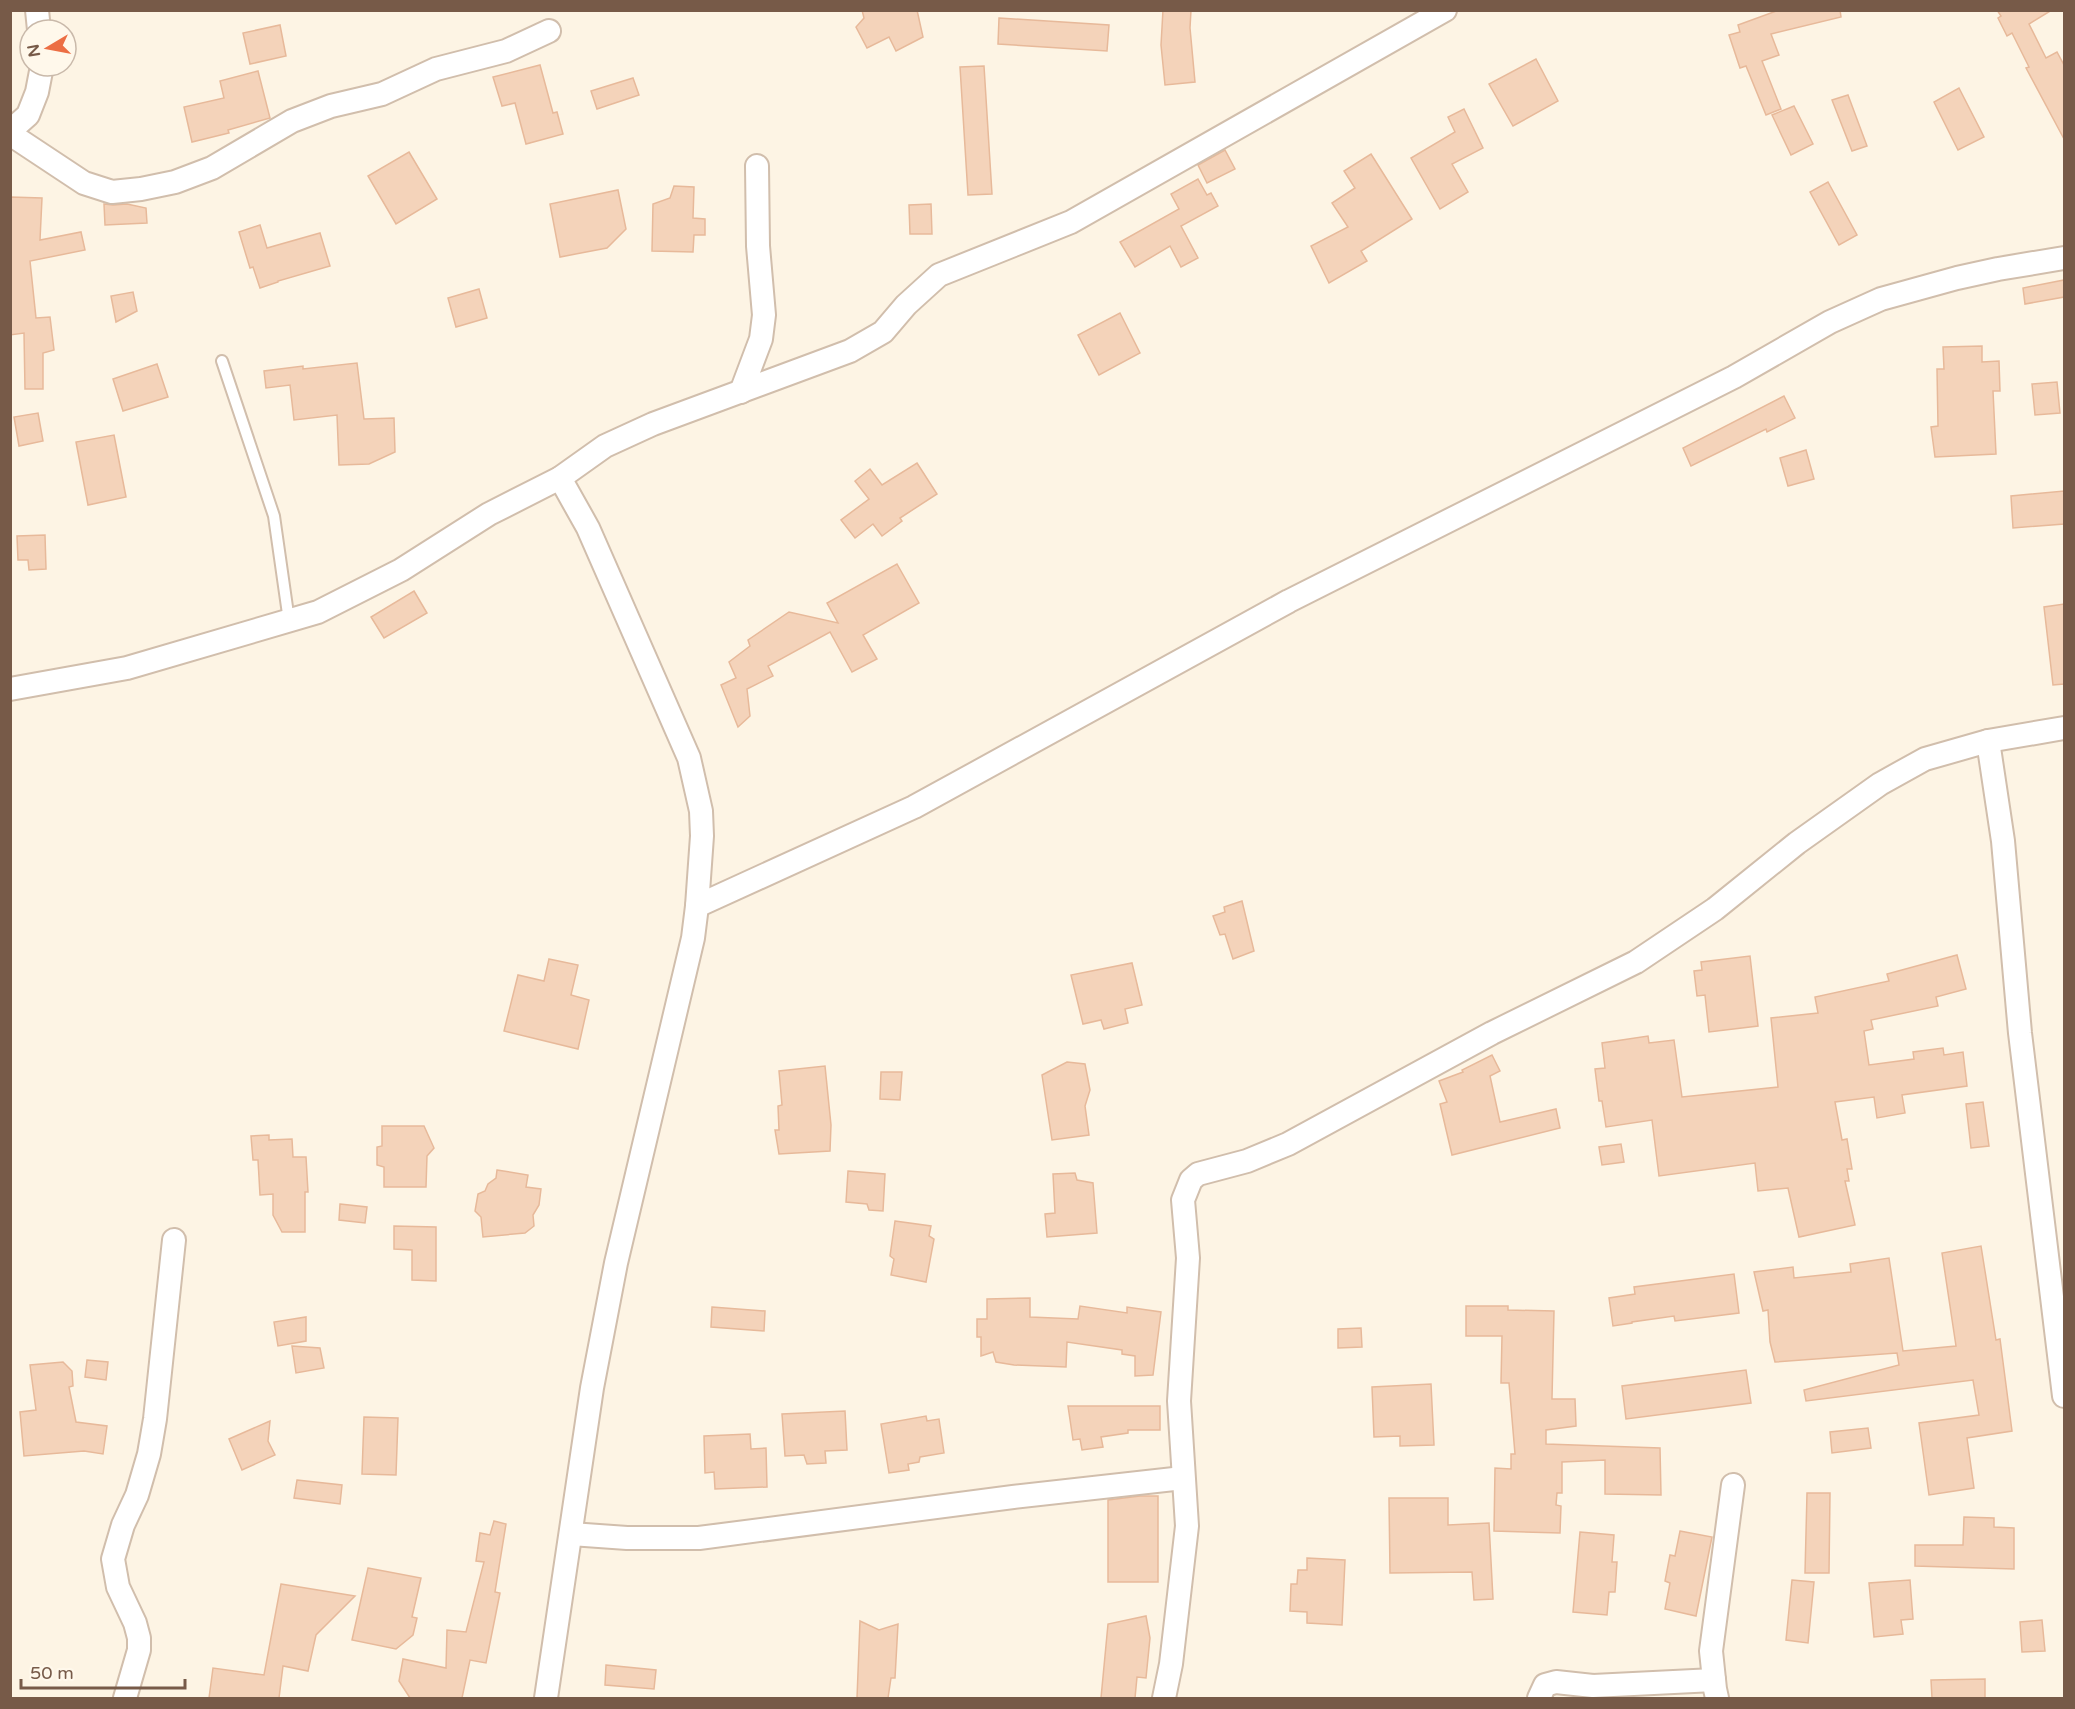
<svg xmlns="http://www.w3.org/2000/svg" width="2075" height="1709" font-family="'Varela Round',sans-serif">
	<rect width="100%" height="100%" fill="#fdf4e4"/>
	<g fill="#f4d3ba" stroke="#e7b99a" stroke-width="1.5">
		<polygon points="862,10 917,10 923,37 896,51 889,37 867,48 856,27 864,18"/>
		<polygon points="1163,10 1191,10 1190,28 1195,82 1165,85 1161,45"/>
		<polygon points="1779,10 1840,10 1841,17 1771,34 1779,55 1762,61 1781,109 1766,115 1746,66 1740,68 1729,35 1740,32 1738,25"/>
		<polygon points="1997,10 2052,10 2029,24 2046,58 2057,52 2064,65 2064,139 2026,68 2029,67 2012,33 2007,36 1998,18 2001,16"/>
		<polygon points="999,18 1109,25 1107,51 998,44"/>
		<polygon points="280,25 286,56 250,64 243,33"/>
		<polygon points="1536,59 1558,101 1513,126 1489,84"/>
		<polygon points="540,65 553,113 557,112 563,134 526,144 515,103 502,106 493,77"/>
		<polygon points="984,66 992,194 968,195 960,67"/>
		<polygon points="258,71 270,118 228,130 229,133 192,142 184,107 224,98 220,81"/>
		<polygon points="633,78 639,95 597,109 591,91"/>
		<polygon points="1959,88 1984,137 1958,150 1934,102"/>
		<polygon points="1848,95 1867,146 1852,151 1832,100"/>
		<polygon points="1794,106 1813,144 1791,155 1772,115"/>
		<polygon points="1464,109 1483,148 1452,164 1468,192 1440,209 1411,158 1455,132 1448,117"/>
		<polygon points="1225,150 1235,169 1207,183 1198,165"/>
		<polygon points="409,152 437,199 396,224 368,176"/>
		<polygon points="1371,154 1412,219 1361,251 1367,261 1329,283 1311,246 1348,227 1332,203 1355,188 1344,171"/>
		<polygon points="1198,179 1207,195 1211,193 1218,206 1181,226 1198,258 1181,267 1170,246 1135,267 1120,242 1179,209 1171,194"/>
		<polygon points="1828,182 1857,235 1839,245 1810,192"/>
		<polygon points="674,186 694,187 693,218 705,219 705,235 694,235 693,252 652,251 653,204 670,198"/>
		<polygon points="618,190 626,229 607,248 560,257 550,204"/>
		<polygon points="10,197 42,198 40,240 81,232 85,250 30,261 36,318 50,317 54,350 43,353 43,389 25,389 24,333 10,335"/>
		<polygon points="104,204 113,205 127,204 146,208 147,223 105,225"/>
		<polygon points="931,204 932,234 910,234 909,205"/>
		<polygon points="260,225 267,248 320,233 330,266 278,281 278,282 260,288 253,267 250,268 239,232"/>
		<polygon points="2064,280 2064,297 2025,304 2023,288"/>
		<polygon points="479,289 487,318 456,327 448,298"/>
		<polygon points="133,292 137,311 116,322 111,296"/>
		<polygon points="1120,313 1140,353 1099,375 1078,335"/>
		<polygon points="1982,346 1982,362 1999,361 2000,391 1993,391 1996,454 1935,457 1931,427 1938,426 1937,369 1944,369 1943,347"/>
		<polygon points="357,363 364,419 394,418 395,452 369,464 339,465 337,415 294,420 290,385 266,388 264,371 303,366 303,369"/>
		<polygon points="157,364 168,397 123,411 113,379"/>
		<polygon points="2057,382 2060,413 2035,415 2032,384"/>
		<polygon points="1784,396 1795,418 1767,432 1766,429 1691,466 1683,448"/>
		<polygon points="38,413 43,441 19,446 14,417"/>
		<polygon points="114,435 126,497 88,505 76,442"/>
		<polygon points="1806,450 1814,479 1788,486 1780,458"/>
		<polygon points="917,463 937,494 900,518 902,521 882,536 873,524 855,538 841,520 869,499 855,481 870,469 882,485"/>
		<polygon points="2064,491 2064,524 2013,528 2011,496"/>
		<polygon points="45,535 46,569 29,570 28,560 18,560 17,536"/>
		<polygon points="897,564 919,603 863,635 877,659 852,672 830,632 768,666 773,676 747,689 750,716 738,727 721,685 736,678 729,662 750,646 748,640 789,612 838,623 827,603"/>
		<polygon points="414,591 427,613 384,638 371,617"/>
		<polygon points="2064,604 2064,684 2053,685 2044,607"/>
		<polygon points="1242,901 1254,951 1233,959 1225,934 1220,935 1213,916 1225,912 1224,907"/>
		<polygon points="1957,955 1966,989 1936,997 1938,1006 1871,1020 1873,1029 1864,1031 1869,1065 1914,1059 1913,1052 1943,1048 1944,1055 1963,1052 1967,1086 1902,1095 1905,1113 1877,1118 1874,1097 1835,1102 1842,1140 1847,1139 1852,1169 1847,1169 1849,1181 1845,1181 1855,1225 1799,1237 1788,1188 1758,1191 1755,1163 1659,1176 1652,1120 1606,1127 1602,1101 1599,1101 1595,1069 1605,1068 1602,1043 1648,1036 1649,1043 1674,1040 1682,1097 1778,1087 1771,1018 1818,1013 1815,997 1889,981 1887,974"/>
		<polygon points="1750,956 1758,1026 1709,1032 1705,995 1697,996 1694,971 1702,970 1701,962"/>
		<polygon points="549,959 578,965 571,995 589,1000 578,1049 504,1031 518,975 544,981"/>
		<polygon points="1132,963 1142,1005 1125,1009 1128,1023 1104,1029 1101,1020 1083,1024 1071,975"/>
		<polygon points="1492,1055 1500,1071 1490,1076 1500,1122 1556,1109 1560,1128 1452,1155 1440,1104 1447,1102 1439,1081 1463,1072 1462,1070"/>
		<polygon points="1067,1062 1085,1064 1090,1090 1085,1106 1089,1135 1052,1140 1042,1075"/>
		<polygon points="825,1066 831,1125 830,1151 779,1154 775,1130 779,1130 778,1106 782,1105 779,1071"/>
		<polygon points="881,1072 902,1072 900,1100 880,1099"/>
		<polygon points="1983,1102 1989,1146 1971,1148 1966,1104"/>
		<polygon points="382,1126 424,1126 434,1148 427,1156 426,1187 384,1187 384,1167 377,1165 377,1147 382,1146"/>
		<polygon points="269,1135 269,1140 292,1139 293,1157 306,1157 308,1192 305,1192 305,1232 282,1232 273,1215 273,1194 260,1195 258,1160 253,1160 251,1136"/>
		<polygon points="1621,1144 1624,1162 1602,1165 1599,1147"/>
		<polygon points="497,1170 528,1175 526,1187 541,1189 539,1205 533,1215 534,1226 525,1233 483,1237 481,1217 475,1211 478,1194 485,1191 488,1184 496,1178"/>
		<polygon points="848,1171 885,1174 883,1211 869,1210 867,1204 846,1202"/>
		<polygon points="1075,1173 1077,1180 1093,1183 1097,1233 1047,1237 1045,1214 1055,1213 1053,1174"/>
		<polygon points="340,1204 367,1207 365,1223 339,1220"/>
		<polygon points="895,1221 931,1226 929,1236 934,1239 926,1282 891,1275 894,1259 890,1256"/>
		<polygon points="394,1226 436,1227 436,1281 412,1280 412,1250 394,1249"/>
		<polygon points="1981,1246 1996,1340 2000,1339 2012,1431 1967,1438 1974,1488 1929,1495 1919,1423 1979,1415 1973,1380 1806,1401 1804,1390 1899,1365 1897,1353 1775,1362 1770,1342 1768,1310 1763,1311 1754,1272 1793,1267 1794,1278 1851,1272 1850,1264 1889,1258 1903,1351 1956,1346 1942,1253"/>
		<polygon points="1734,1274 1739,1313 1675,1321 1674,1316 1632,1322 1632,1323 1613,1326 1609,1298 1635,1294 1634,1287"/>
		<polygon points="1030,1298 1030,1317 1078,1319 1080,1306 1127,1313 1127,1307 1161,1312 1153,1375 1135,1376 1135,1356 1122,1354 1122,1350 1067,1342 1066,1367 1014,1365 996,1362 993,1352 981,1356 981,1337 977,1337 977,1319 987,1319 987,1299"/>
		<polygon points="1466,1306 1508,1306 1508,1310 1554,1311 1552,1399 1575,1399 1576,1426 1546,1430 1546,1444 1660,1448 1661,1495 1605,1494 1605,1460 1562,1462 1562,1493 1557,1493 1556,1505 1561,1506 1560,1533 1494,1531 1495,1468 1511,1469 1511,1454 1515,1454 1509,1383 1501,1383 1502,1336 1466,1336"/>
		<polygon points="712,1307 765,1311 764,1331 711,1327"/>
		<polygon points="306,1317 306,1341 278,1346 274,1322"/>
		<polygon points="1361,1328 1362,1347 1338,1348 1338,1329"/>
		<polygon points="292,1346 320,1348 324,1368 296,1373"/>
		<polygon points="87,1360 108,1362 106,1380 85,1377"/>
		<polygon points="63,1362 72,1371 73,1386 69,1387 76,1422 107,1426 103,1454 84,1451 24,1456 20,1412 36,1410 30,1365"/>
		<polygon points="1746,1370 1751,1403 1626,1419 1622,1386"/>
		<polygon points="1431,1384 1434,1445 1400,1446 1400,1436 1374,1437 1372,1387"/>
		<polygon points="1068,1406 1160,1406 1160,1430 1128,1430 1128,1433 1101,1437 1103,1447 1082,1450 1080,1439 1073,1440"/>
		<polygon points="845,1411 847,1450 825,1451 826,1463 807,1464 804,1455 785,1456 782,1414"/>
		<polygon points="926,1416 927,1421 939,1419 944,1453 920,1457 919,1462 908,1464 909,1470 889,1473 881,1424"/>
		<polygon points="364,1417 398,1418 396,1475 362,1474"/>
		<polygon points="270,1421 268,1441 275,1455 242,1470 229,1439"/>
		<polygon points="1868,1428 1871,1448 1832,1453 1830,1432"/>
		<polygon points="750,1434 751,1449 766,1448 767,1487 715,1489 714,1472 705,1473 704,1436"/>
		<polygon points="297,1480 342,1485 340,1504 294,1498"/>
		<polygon points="1807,1493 1830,1493 1829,1573 1805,1573"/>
		<polygon points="1140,1496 1158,1496 1158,1582 1108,1582 1108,1500"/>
		<polygon points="1389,1498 1448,1498 1448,1525 1489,1523 1493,1599 1474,1600 1472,1572 1390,1573"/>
		<polygon points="1964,1517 1994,1518 1994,1527 2014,1528 2014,1569 1915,1566 1915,1545 1963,1545"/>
		<polygon points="494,1521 506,1524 495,1592 500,1593 486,1663 470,1660 462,1698 410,1698 399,1681 403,1659 446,1668 447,1630 466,1632 484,1562 476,1561 480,1533 490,1535"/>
		<polygon points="1680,1531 1712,1537 1696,1616 1665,1609 1670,1583 1665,1581 1670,1555 1675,1556"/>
		<polygon points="1580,1532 1614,1535 1612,1562 1617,1562 1615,1592 1609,1592 1607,1615 1573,1612"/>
		<polygon points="1307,1558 1345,1560 1342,1625 1307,1623 1307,1612 1290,1611 1291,1584 1297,1584 1298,1570 1307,1570"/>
		<polygon points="368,1568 421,1578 412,1617 417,1618 413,1635 396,1649 352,1640"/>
		<polygon points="1792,1580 1814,1582 1808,1643 1786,1640"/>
		<polygon points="1910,1580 1913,1619 1901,1620 1903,1634 1874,1637 1869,1583"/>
		<polygon points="281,1584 355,1596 316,1635 308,1671 283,1666 279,1698 209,1698 213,1668 264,1675"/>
		<polygon points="1146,1616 1150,1638 1146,1678 1137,1677 1135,1698 1101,1698 1108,1624"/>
		<polygon points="2042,1620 2045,1651 2022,1652 2020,1622"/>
		<polygon points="860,1621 879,1630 898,1624 895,1678 891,1678 888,1698 857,1698"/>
		<polygon points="606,1665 656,1670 654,1689 605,1685"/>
		<polygon points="1985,1679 1985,1698 1932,1698 1931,1680"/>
	</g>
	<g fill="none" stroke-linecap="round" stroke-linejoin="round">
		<defs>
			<polyline id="service" points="222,361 274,516 289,621"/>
			<g id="minor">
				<polyline points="37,10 39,30"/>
				<polyline points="10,131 28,115 37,92 42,66"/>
				<polyline points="10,134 84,183 112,192 141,189 175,182 212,168 292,121 331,106 382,94 436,69 506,51 549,31"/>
				<polyline points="741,392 761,339 764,315 758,246 757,166"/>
				<polyline points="560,478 588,528 689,758 701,811 702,836 697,906"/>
				<polyline points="10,689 127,668 318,612 401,570 489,514 560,478 605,446 653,424 850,351 883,332 906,305 939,275 1071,222 1445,10"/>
				<polyline points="2064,728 1988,741 2003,841 2020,1033 2064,1396"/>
				<polyline points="571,1534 627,1538 699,1538 1013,1497 1183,1478"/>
				<polyline points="125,1698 139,1650 139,1638 135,1623 118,1587 113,1559 123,1525 137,1495 149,1454 155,1419 174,1240"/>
				<polyline points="546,1698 592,1388 616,1263 693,938 697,906 914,807 1289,601 1734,377 1830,322 1881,299 1957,278 1998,269 2064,258"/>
				<polyline points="1164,1698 1171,1664 1187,1526 1179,1401 1188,1258 1183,1200 1191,1180 1198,1174 1247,1161 1288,1144 1492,1033 1636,962 1715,909 1797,843 1880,784 1925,759 1988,741"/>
				<polyline points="1539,1698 1545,1685 1556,1682 1593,1686 1714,1680"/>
				<polyline points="1717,1698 1715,1689 1711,1651 1733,1485"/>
			</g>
		</defs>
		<use href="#service" stroke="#d1beac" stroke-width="14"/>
		<use href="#minor" stroke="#d1beac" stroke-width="26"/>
		<use href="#service" stroke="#fff" stroke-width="10"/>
		<use href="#minor" stroke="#fff" stroke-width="22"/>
	</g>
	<rect width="2075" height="1709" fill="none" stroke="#775a48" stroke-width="24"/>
	<g transform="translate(48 48) rotate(260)"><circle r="28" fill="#fff8eb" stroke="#c9b9aa" stroke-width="1.5"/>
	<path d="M0-4.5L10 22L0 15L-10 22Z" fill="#ec6e44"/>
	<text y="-9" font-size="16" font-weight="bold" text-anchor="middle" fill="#775a48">N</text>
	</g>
	<path d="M21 1679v9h164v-9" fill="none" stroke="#775a48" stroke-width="3"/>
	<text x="30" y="1679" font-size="18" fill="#775a48" stroke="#fff8eb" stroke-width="4.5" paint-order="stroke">50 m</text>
</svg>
